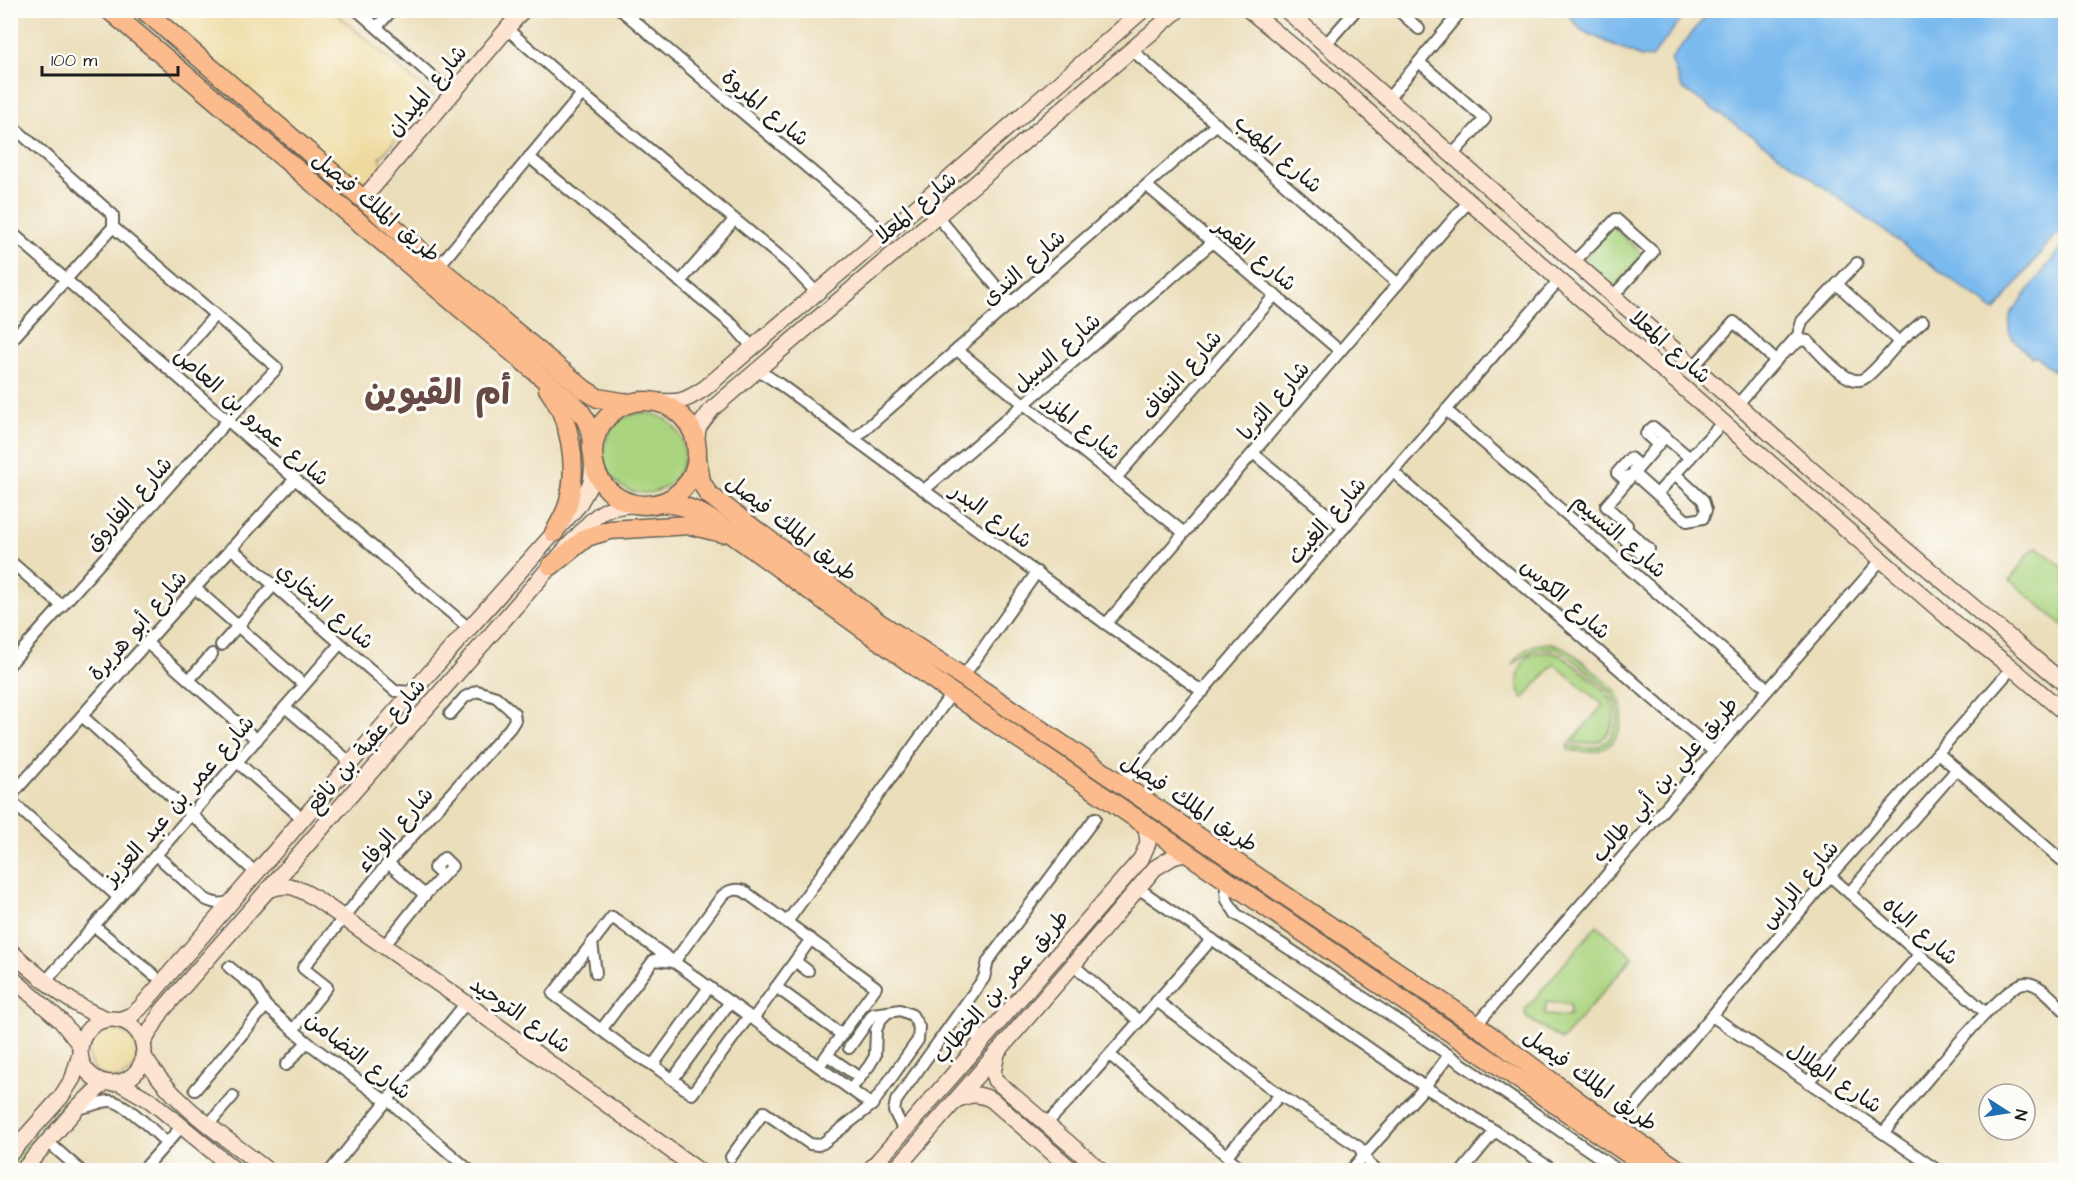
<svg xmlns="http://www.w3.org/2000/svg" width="2076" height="1181" font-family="'Architects Daughter','Playpen Sans Arabic',sans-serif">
	<rect width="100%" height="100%" fill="#fdfcf7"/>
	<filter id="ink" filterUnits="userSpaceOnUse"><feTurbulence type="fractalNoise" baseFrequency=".0167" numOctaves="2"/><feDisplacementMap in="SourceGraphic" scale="12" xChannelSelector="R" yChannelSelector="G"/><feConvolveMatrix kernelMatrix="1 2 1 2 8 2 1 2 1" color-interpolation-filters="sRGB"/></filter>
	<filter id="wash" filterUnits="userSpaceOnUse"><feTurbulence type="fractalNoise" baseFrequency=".008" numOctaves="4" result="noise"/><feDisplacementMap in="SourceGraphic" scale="24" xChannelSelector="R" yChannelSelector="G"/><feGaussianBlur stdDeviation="1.35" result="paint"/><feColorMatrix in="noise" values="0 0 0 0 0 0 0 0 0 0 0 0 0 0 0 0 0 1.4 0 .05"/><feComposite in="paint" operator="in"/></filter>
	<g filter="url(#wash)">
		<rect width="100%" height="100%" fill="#ebdebb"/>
		<g fill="#abd480" stroke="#64784e" stroke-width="1.5" fill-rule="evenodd">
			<polygon points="1613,227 1643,255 1614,288 1583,260"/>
			<circle cx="644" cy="453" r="40"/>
			<polygon points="2038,547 2065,569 2065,627 2010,580 2030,552"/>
			<path d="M1552,643C1556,645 1561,646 1565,648C1572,652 1615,688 1618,694C1627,713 1622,742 1600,750C1589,753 1579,752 1568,750V745C1579,747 1591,750 1601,745C1617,736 1623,711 1613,695C1610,690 1569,656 1563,652C1560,650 1554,649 1550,648C1535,647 1524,656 1512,665C1524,647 1531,644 1552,643Z"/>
			<path d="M1551,652C1553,653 1557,654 1559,655C1567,658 1604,689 1609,696C1619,710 1614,733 1599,741C1591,745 1580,743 1571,742L1603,705L1554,664L1523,699C1516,687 1516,668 1527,658C1533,652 1543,652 1551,652Z"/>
			<path d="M1597,925L1633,957L1562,1040L1526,1017L1525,1010ZM1546,1002L1570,1004L1569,1017L1545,1015Z"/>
			<polygon points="82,1081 91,1088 79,1097 15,1170 11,1170 11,1163"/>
		</g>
		<g fill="#eeda9e" stroke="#857b5d" stroke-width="1.5">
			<polygon points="152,11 333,11 433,96 380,158 385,169 375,179 360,183 346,178"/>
			<circle cx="113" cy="1054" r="24"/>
		</g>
		<g fill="#7abaee" stroke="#4b6b85" stroke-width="1.5">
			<polygon points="1565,11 1688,11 1651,58 1641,57 1582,31"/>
			<polygon points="1710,11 2065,11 2065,380 2037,357 2031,357 2013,339 2009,331 2010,315 2063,245 2065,237 2061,234 2054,236 1995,311 1779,155 1681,87 1671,59"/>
		</g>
	</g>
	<g filter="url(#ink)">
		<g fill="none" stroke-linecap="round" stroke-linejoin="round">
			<defs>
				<g id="street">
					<polyline points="357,10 452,94"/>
					<polyline points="621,10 886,234"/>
					<polyline points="1398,10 1419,29"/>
					<polyline points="377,27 392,10"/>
					<polyline points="507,29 582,94 789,264 817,293"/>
					<polyline points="1325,45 1356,10"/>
					<polyline points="1133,51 1398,284"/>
					<polyline points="1419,62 1485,119 1451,156"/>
					<polyline points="1387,100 1462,10"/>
					<polyline points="10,124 113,215 113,227"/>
					<polyline points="529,157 733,325 753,348"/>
					<polyline points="1147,186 1340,351"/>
					<polyline points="938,217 1011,304"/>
					<polyline points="10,231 387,559 470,629"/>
					<polyline points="1573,263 1616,219 1653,252 1613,296"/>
					<polyline points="438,267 582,94"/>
					<polyline points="680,282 734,220"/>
					<polyline points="1837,284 1857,263"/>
					<polyline points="10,342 113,227"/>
					<polyline points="1899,342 1923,321"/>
					<polyline points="957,350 1183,532"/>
					<polyline points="1694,366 1734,322 1776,361"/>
					<polyline points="169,369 215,315"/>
					<polyline points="758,370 778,383 1106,624 1203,692"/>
					<path d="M1738,404L1798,335L1802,321L1837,284L1899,342C1891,351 1872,375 1863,379C1847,387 1819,352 1808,341L1801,340L1781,355"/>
					<polyline points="1446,410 1768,689"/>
					<polyline points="1665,437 1690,458"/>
					<polyline points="854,439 1217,124"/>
					<polyline points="1253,453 1344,528"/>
					<polyline points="1393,472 1714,752"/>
					<polyline points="1634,474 1623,478 1617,473 1630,458 1636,463 1634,474 1687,521 1703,518 1706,510 1703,500 1675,474 1724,421"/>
					<polyline points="1116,478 1275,295"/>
					<polyline points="924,490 1213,242"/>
					<polyline points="1657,494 1675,474"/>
					<polyline points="1625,528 1649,549 1643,556 1619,534 1627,525 1606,506 1658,445 1665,437 1653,427 1646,434 1658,445"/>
					<polyline points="231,548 395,691 414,692"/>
					<polyline points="10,561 62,606"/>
					<polyline points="195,588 304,685"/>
					<polyline points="1106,624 1469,201"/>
					<polyline points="147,643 257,740"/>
					<polyline points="221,645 274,585"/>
					<polyline points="10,664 228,420 277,368 113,227"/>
					<polyline points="963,677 1037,572"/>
					<polyline points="189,680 212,654"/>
					<polyline points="285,707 351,763"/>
					<polyline points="82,716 256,873"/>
					<polyline points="1938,753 2066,864"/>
					<polyline points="237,762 303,819"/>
					<polyline points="1121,785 1559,280"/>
					<polyline points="10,797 195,588 295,479"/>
					<polyline points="10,800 119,898"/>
					<path d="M156,855L205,899C215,904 222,905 232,901"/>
					<polyline points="388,863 425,895"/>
					<polyline points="1830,876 1985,1012"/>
					<polyline points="1225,880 1227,900 1236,914 1390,1015 1618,1170"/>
					<polyline points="1138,888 1425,1087 1495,1131 1553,1170"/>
					<polyline points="1849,893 1957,769"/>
					<polyline points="787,922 952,693"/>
					<polyline points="94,926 154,975"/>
					<polyline points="592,943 596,973"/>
					<polyline points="384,946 425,895 452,866 444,858 434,868 443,876"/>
					<polyline points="795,961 808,971"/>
					<polyline points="1073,965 1139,1021"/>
					<polyline points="229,967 255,988 266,1006 307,1042 380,1097 389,1101 469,1170"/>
					<polyline points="45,982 340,644"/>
					<polyline points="776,987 842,1035"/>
					<polyline points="1157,1001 1280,1095 1359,1147 1369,1164 1376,1170"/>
					<path d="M962,1010C973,1020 978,1030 978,1045"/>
					<polyline points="749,1016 692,1094 653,1065 632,1053 553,994 612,917 872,1105"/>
					<polyline points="1712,1016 1937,1170"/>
					<polyline points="753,1019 811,939"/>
					<polyline points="1476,1025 1882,559"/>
					<polyline points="293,1030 327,987 303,968 388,863 510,728 515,720 514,713 496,697 477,691 465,697 450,714"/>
					<path d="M601,1030L654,960L674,962L722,896C729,890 735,888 744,891L876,987L819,1066"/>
					<polyline points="849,1048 873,1014 888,1012"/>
					<polyline points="827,1055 860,1078"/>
					<polyline points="1110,1055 1243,1170"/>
					<polyline points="286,1065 307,1042"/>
					<polyline points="653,1065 709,987"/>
					<polyline points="673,1079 730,1002"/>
					<polyline points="1808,1082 1919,955"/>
					<polyline points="195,1090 266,1006"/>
					<path d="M77,1108C89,1108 99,1101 110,1101C125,1101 155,1133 167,1143"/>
					<polyline points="1046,1124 1071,1098 1212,939"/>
					<polyline points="208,1125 233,1096"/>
					<polyline points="1617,1128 1830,876 2012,668"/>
					<polyline points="904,1131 894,1111 896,1101 984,978 988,961 1095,818"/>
					<path d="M1883,1133C1903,1110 2002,983 2025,983C2040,982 2055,1002 2066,1012"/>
					<polyline points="48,1142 80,1170"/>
					<polyline points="1227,1155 1280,1095"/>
					<polyline points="731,1157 764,1112 810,1144 818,1145 823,1143 872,1105 918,1040 919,1027 912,1015 900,1010 888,1012 881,1019 876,1030 875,1056 869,1066 851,1089"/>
					<polyline points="143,1170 182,1126"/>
					<polyline points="331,1170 466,1003"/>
					<polyline points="1351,1170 1425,1087 1449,1055"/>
					<polyline points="1463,1170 1495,1131"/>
				</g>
				<g id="secondary">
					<polyline points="1249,10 1324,72 1436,173 1960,628 2012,668 2066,714"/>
					<polyline points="1286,10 1829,485 2066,685"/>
					<polyline points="363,199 523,10"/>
					<path d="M652,401C678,403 683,403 705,388L874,244L1143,10"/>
					<polyline points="696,447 698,428 712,409 1178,10"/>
					<path d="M268,890C289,882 296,887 315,898L466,1003L698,1170"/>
					<path d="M10,951C41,977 68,1005 107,1019"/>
					<polyline points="10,976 61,1021 80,1045"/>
					<circle cx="112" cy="1051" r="32"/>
					<polyline points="119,1020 132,1015 140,1008 393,714 578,506 591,483 593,464"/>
					<path d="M143,1043L162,1011L570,544C595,517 600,504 640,505"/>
					<polyline points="997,1054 993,1072 995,1080 1100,1170"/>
					<path d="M143,1055C172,1104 224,1136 267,1170"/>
					<polyline points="120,1083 151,1101 235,1170"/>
					<path d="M956,1100C971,1094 978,1093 992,1100L1072,1170"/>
					<polyline points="10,1154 61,1097 73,1078 80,1054"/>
					<polyline points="23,1170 77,1108 104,1083"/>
					<polyline points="870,1170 1141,859 1148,843 1146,826"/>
					<polyline points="895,1170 1073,965 1155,868 1173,857 1187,853"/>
				</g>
				<g id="primary">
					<path d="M109,10L577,407C589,422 592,432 592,451"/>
					<polyline points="144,10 363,199 438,267 585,390 598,398 628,403"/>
					<path d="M548,389C570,418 578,464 569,500C567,512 560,522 554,533"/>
					<circle cx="645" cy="453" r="52"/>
					<polyline points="697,458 701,481 708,494 878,622 963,677 1476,1025 1586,1107 1679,1170"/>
					<path d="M661,503C682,504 697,510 715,522L952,693L1652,1170"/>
					<polyline points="551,566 587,537 610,530 690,525 722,533"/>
				</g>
			</defs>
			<use href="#street" stroke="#646054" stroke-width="14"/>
			<use href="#secondary" stroke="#646054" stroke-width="18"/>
			<use href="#primary" stroke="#646054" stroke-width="21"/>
			<use href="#street" stroke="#fff" stroke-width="10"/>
			<use href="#secondary" stroke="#fde4d1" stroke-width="15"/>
			<use href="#primary" stroke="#fbbb8c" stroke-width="18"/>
		</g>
	</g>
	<g text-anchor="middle" stroke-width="6" stroke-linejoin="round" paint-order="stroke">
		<g font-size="22" fill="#1c1c1c" stroke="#fdfcf7">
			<text transform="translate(426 90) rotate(-50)" y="8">شارع الميدان</text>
			<text transform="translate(766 107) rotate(40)" y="8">شارع المروة</text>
			<text transform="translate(1279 153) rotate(41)" y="8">شارع المهب</text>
			<text transform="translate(377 206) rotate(40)" y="8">طريق الملك فيصل</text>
			<text transform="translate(915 207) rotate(-40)" y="8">شارع المعلا</text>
			<text transform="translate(1256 254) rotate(40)" y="8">شارع القمر</text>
			<text transform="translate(1023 267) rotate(-41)" y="8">شارع الندى</text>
			<text transform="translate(1671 346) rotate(41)" y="8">شارع المعلا</text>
			<text transform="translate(1056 352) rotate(-41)" y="8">شارع السيل</text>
			<text transform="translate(1181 374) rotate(-49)" y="8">شارع النفاف</text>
			<text transform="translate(1273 400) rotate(-49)" y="8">شارع الثريا</text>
			<text transform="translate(252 416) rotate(41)" y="8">شارع عمرو بن العاص</text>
			<text transform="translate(1083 426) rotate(39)" y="8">شارع المزر</text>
			<text transform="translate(128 503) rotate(-48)" y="8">شارع الفاروق</text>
			<text transform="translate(992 515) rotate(36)" y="8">شارع البدر</text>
			<text transform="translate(1326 520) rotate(-49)" y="8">شارع الغيث</text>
			<text transform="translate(792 527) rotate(38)" y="8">طريق الملك فيصل</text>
			<text transform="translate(1620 535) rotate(41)" y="8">شارع النسيم</text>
			<text transform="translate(1566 598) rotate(41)" y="8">شارع الكوس</text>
			<text transform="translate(326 605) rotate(41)" y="8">شارع البخاري</text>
			<text transform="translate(137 625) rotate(-49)" y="8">شارع أبو هريرة</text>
			<text transform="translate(365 745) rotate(-49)" y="8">شارع عقبة بن نافع</text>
			<text transform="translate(1664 779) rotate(-49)" y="8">طريق علي بن أبي طالب</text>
			<text transform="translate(178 800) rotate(-49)" y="8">شارع عمر بن عبد العزيز</text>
			<text transform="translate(1190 802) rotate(34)" y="8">طريق الملك فيصل</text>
			<text transform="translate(394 829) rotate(-49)" y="8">شارع الوفاء</text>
			<text transform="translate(1799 884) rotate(-50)" y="8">شارع الراس</text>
			<text transform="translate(1921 930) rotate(41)" y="8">شارع الياه</text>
			<text transform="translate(1000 986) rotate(-49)" y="8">طريق عمر بن الخطاب</text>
			<text transform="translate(521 1014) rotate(35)" y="8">شارع التوحيد</text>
			<text transform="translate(359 1055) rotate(38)" y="8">شارع التضامن</text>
			<text transform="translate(1835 1077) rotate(34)" y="8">شارع الهلال</text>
			<text transform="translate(1591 1079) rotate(36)" y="8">طريق الملك فيصل</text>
		</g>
		<g font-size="34" font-weight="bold" fill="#674945" stroke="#fdfcf7">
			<text x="437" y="404">أم القيوين</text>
		</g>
	</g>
	<rect width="2076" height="1181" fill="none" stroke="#fdfcf7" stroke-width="36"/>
	<g transform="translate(2007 1112) rotate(102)"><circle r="28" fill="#fdfcf7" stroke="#a3a29f" stroke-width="1.5"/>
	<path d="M0-4.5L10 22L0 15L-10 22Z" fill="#1f6fb2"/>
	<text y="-9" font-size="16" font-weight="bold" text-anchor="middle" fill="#1c1c1c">N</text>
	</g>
	<path d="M42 66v9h136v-9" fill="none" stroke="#1c1c1c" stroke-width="3"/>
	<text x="51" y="66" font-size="18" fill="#1c1c1c" stroke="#fdfcf7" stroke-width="4.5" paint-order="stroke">100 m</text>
</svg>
